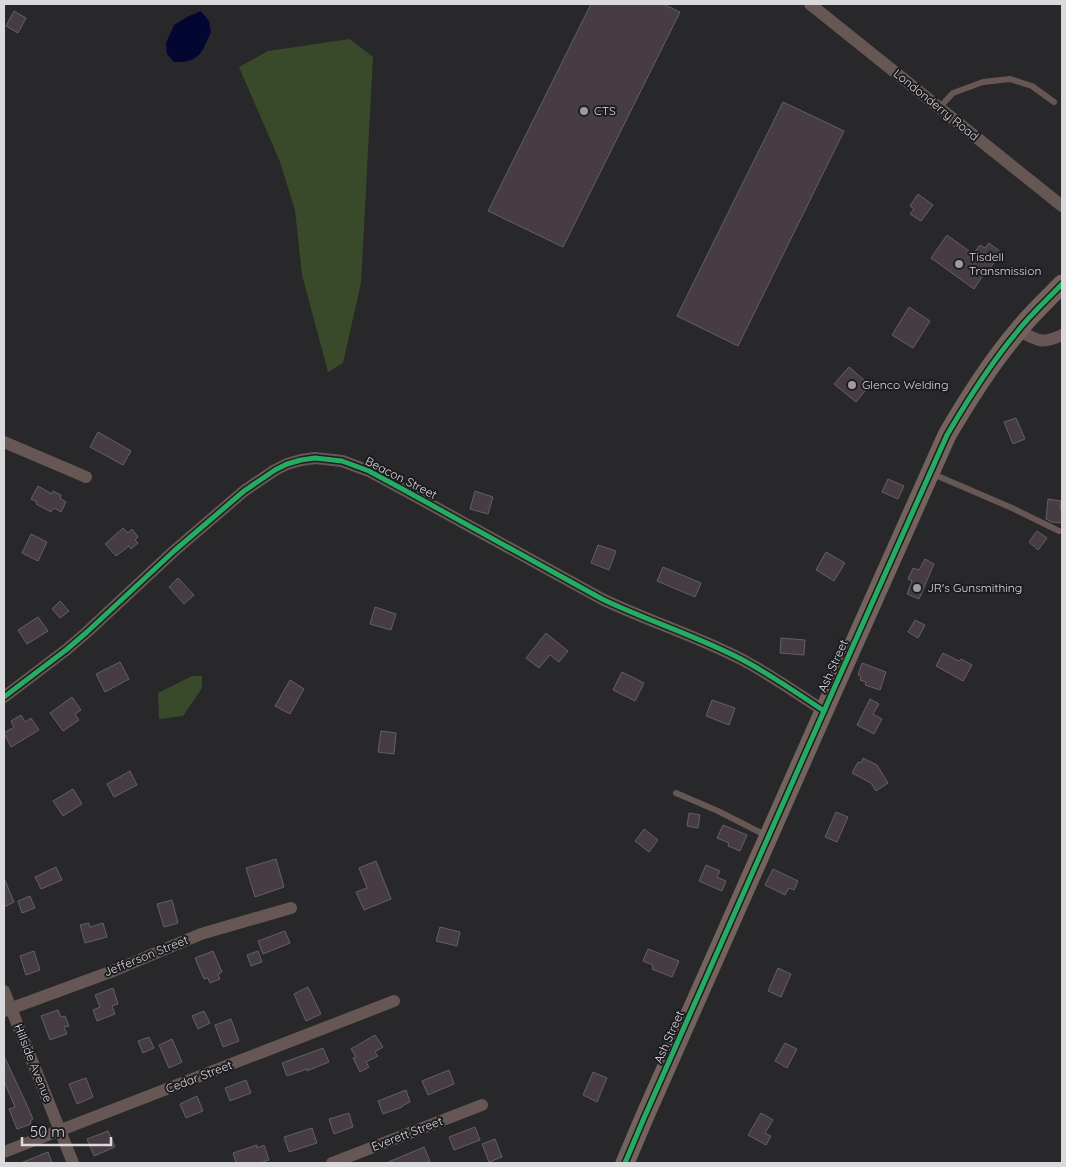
<svg xmlns="http://www.w3.org/2000/svg" width="1066" height="1167" font-family="Quicksand,sans-serif">
	<rect width="100%" height="100%" fill="#282729"/>
	<g fill="#394a2b">
		<polygon points="350,39 373,57 361,283 343,363 328,372 302,275 295,210 280,162 239,67 268,51"/>
		<polygon points="192,676 202,676 202,688 183,716 159,719 158,693"/>
	</g>
	<path fill="#040632" d="M201,11L209,21L211,32C202,52 200,63 174,62L167,54L166,43L174,25L189,16Z"/>
	<g fill="#483c43" stroke="#626062">
		<polygon points="591,4 663,4 680,12 563,247 488,211"/>
		<polygon points="14,11 26,18 18,33 6,26"/>
		<polygon points="783,102 844,131 738,346 677,316"/>
		<polygon points="918,194 933,205 921,221 910,214 914,209 910,206"/>
		<polygon points="947,235 973,254 980,245 985,248 989,243 1002,253 989,269 988,268 974,289 931,258"/>
		<polygon points="909,307 930,321 913,348 892,335"/>
		<polygon points="849,367 870,385 856,402 834,384"/>
		<polygon points="1016,418 1025,439 1013,444 1004,422"/>
		<polygon points="98,432 131,451 123,465 90,447"/>
		<polygon points="888,479 904,486 898,499 882,492"/>
		<polygon points="38,486 52,494 53,491 61,495 60,498 66,502 61,512 54,508 51,512 36,504 37,502 31,499"/>
		<polygon points="475,491 493,497 488,514 470,509"/>
		<polygon points="1048,499 1061,501 1060,509 1062,509 1062,523 1051,522 1046,519"/>
		<polygon points="123,528 128,533 132,529 138,537 135,540 138,543 131,549 129,546 116,556 105,544"/>
		<polygon points="1037,531 1047,538 1038,550 1029,542"/>
		<polygon points="31,534 47,542 38,561 22,553"/>
		<polygon points="598,545 616,551 609,570 591,563"/>
		<polygon points="826,552 845,563 834,581 816,570"/>
		<polygon points="925,559 934,564 919,599 907,594 912,581 908,579 913,568 919,570"/>
		<polygon points="663,567 701,583 695,597 657,581"/>
		<polygon points="178,578 194,595 184,604 169,587"/>
		<polygon points="60,601 69,611 60,618 52,609"/>
		<polygon points="375,607 396,614 391,630 370,624"/>
		<polygon points="38,617 48,631 27,644 18,630"/>
		<polygon points="915,620 925,625 918,638 908,632"/>
		<polygon points="546,633 568,651 559,662 550,655 539,668 526,658"/>
		<polygon points="781,638 805,640 804,655 780,653"/>
		<polygon points="943,653 959,661 961,659 972,665 963,681 936,666"/>
		<polygon points="120,662 129,679 105,692 96,674"/>
		<polygon points="862,663 886,672 880,690 865,685 866,682 860,680 861,676 858,675"/>
		<polygon points="622,672 644,683 635,701 613,690"/>
		<polygon points="290,680 304,689 290,714 275,706"/>
		<polygon points="72,697 81,710 75,714 79,720 63,731 50,713"/>
		<polygon points="870,699 879,704 873,714 882,719 874,734 857,725"/>
		<polygon points="712,700 735,708 729,725 706,716"/>
		<polygon points="21,715 25,722 31,718 39,730 11,747 4,733 14,727 11,721"/>
		<polygon points="381,731 396,733 394,754 378,752"/>
		<polygon points="863,758 877,765 888,783 876,791 871,783 852,773 858,762 861,763"/>
		<polygon points="130,771 137,785 114,797 107,784"/>
		<polygon points="73,789 82,804 63,816 53,801"/>
		<polygon points="836,812 848,817 837,842 825,837"/>
		<polygon points="689,813 700,815 698,828 687,826"/>
		<polygon points="723,825 747,835 740,851 728,846 729,843 717,838"/>
		<polygon points="644,829 658,840 649,852 635,841"/>
		<polygon points="276,859 284,887 255,897 246,868"/>
		<polygon points="376,861 391,899 364,910 356,892 367,888 359,868"/>
		<polygon points="706,865 720,871 717,877 726,881 722,891 699,881"/>
		<polygon points="56,867 62,880 41,889 35,877"/>
		<polygon points="773,869 798,881 794,890 789,888 785,895 765,885"/>
		<polygon points="4,878 14,902 4,907"/>
		<polygon points="30,896 35,908 22,913 18,901"/>
		<polygon points="172,900 178,923 164,927 157,904"/>
		<polygon points="89,923 90,927 103,923 107,937 85,943 80,925"/>
		<polygon points="440,927 460,932 457,946 436,941"/>
		<polygon points="285,931 290,943 263,954 258,941"/>
		<polygon points="648,949 679,961 672,977 652,969 653,965 643,961"/>
		<polygon points="34,951 40,970 26,975 20,956"/>
		<polygon points="213,951 222,972 218,974 220,979 210,983 208,978 204,979 195,958"/>
		<polygon points="258,951 262,962 251,966 247,955"/>
		<polygon points="778,968 791,974 781,997 768,991"/>
		<polygon points="308,987 321,1014 306,1021 294,994"/>
		<polygon points="113,988 118,1004 112,1006 115,1014 97,1021 93,1010 100,1007 95,995"/>
		<polygon points="58,1010 61,1017 65,1016 69,1026 64,1027 67,1034 50,1040 41,1016"/>
		<polygon points="204,1011 210,1023 198,1029 192,1016"/>
		<polygon points="231,1019 239,1041 223,1047 215,1025"/>
		<polygon points="375,1035 383,1047 375,1052 378,1056 366,1062 369,1067 360,1072 353,1058 356,1057 351,1049"/>
		<polygon points="149,1037 154,1048 143,1053 138,1041"/>
		<polygon points="172,1039 182,1062 169,1068 159,1045"/>
		<polygon points="785,1043 797,1049 787,1068 775,1061"/>
		<polygon points="323,1048 329,1062 307,1071 307,1069 287,1076 282,1063"/>
		<polygon points="4,1056 26,1103 33,1119 30,1121 31,1124 17,1129 9,1109 15,1107 4,1081"/>
		<polygon points="449,1070 454,1084 428,1095 422,1081"/>
		<polygon points="593,1072 607,1078 597,1102 583,1095"/>
		<polygon points="86,1078 93,1097 77,1104 69,1084"/>
		<polygon points="246,1080 251,1093 230,1101 225,1088"/>
		<polygon points="406,1090 410,1102 402,1106 402,1107 383,1114 378,1101"/>
		<polygon points="197,1096 203,1111 186,1118 180,1104"/>
		<polygon points="349,1113 353,1127 334,1134 329,1119"/>
		<polygon points="761,1113 773,1120 765,1133 771,1136 766,1145 748,1135"/>
		<polygon points="475,1127 480,1140 454,1150 449,1137"/>
		<polygon points="312,1128 317,1143 289,1152 284,1137"/>
		<polygon points="108,1131 115,1147 94,1156 87,1139"/>
		<polygon points="495,1139 502,1157 489,1162 482,1144"/>
		<polygon points="257,1145 257,1148 264,1145 269,1160 260,1163 236,1163 233,1153"/>
		<polygon points="424,1147 430,1161 424,1163 386,1163"/>
		<polygon points="48,1152 52,1163 21,1163"/>
	</g>
	<g fill="none" stroke-linecap="round" stroke-linejoin="round">
		<g stroke="#665754" stroke-width="6">
			<polyline points="939,108 953,93 983,82 1010,79 1032,86 1054,102"/>
			<polyline points="933,474 1012,508 1059,531"/>
			<polyline points="676,793 718,811 767,836"/>
		</g>
		<g stroke="#665754" stroke-width="12">
			<polyline points="810,4 1062,206"/>
			<path d="M1018,330C1036,340 1042,345 1062,335"/>
			<polyline points="4,442 86,477"/>
			<path d="M4,697L66,650L87,632L174,551L244,491L275,470L287,464L301,460L315,458L342,461L369,471L406,491L602,599C648,621 697,636 743,660C771,675 797,693 824,711"/>
			<polyline points="4,991 73,1163"/>
			<polyline points="4,1011 113,971 201,934 291,908"/>
			<polyline points="4,1152 394,1001"/>
			<polyline points="332,1163 482,1105"/>
		</g>
		<path stroke="#74625d" stroke-width="19" d="M625,1163L644,1118L824,711L947,435C968,399 990,364 1017,332C1030,315 1047,300 1062,284"/>
		<defs>
			<g id="cycleway">
				<path d="M4,697L66,650L87,632L174,551L244,491L275,470L287,464L301,460L315,458L342,461L369,471L406,491L602,599C648,621 697,636 743,660C771,675 797,693 824,711"/>
				<path d="M625,1163L644,1118L824,711L947,435C968,399 990,364 1017,332C1030,315 1047,300 1062,284"/>
			</g>
		</defs>
		<use href="#cycleway" stroke="#1d1c20" stroke-width="8"/>
		<use href="#cycleway" stroke="#26ab63" stroke-width="5"/>
	</g>
	<g fill="#9c9b9d" stroke="#1d1c20" stroke-width="2">
		<circle cx="584" cy="111" r="5"/>
		<circle cx="959" cy="264" r="5"/>
		<circle cx="852" cy="385" r="5"/>
		<circle cx="917" cy="588" r="5"/>
	</g>
	<g text-anchor="middle" stroke-width="4" stroke-linejoin="round" paint-order="stroke">
		<g font-size="12" fill="#dad9dc" stroke="#1d1c20">
			<text transform="translate(936 105) rotate(39)" y="4">Londonderry Road</text>
			<text transform="translate(401 478) rotate(27)" y="4">Beacon Street</text>
			<text transform="translate(833 666) rotate(-66)" y="4">Ash Street</text>
			<text transform="translate(146 956) rotate(-22)" y="4">Jefferson Street</text>
			<text transform="translate(669 1037) rotate(-66)" y="4">Ash Street</text>
			<text transform="translate(33 1063) rotate(68)" y="4">Hillside Avenue</text>
			<text transform="translate(199 1077) rotate(-21)" y="4">Cedar Street</text>
			<text transform="translate(407 1134) rotate(-21)" y="4">Everett Street</text>
		</g>
		<g font-size="12" fill="#dad9dc" stroke="#1d1c20" text-anchor="start">
			<text x="594" y="115">CTS</text>
			<text x="969" y="261">Tisdell<tspan x="969" dy="14">Transmission</tspan></text>
			<text x="862" y="389">Glenco Welding</text>
			<text x="927" y="592">JR's Gunsmithing</text>
		</g>
	</g>
	<rect width="1066" height="1167" fill="none" stroke="#dad9dc" stroke-width="10"/>
	<path d="M22 1137v8h89v-8" fill="none" stroke="#dad9dc" stroke-width="2.5"/>
	<text x="30" y="1137" font-size="15" fill="#dad9dc" stroke="#1d1c20" stroke-width="4" paint-order="stroke">50 m</text>
</svg>
